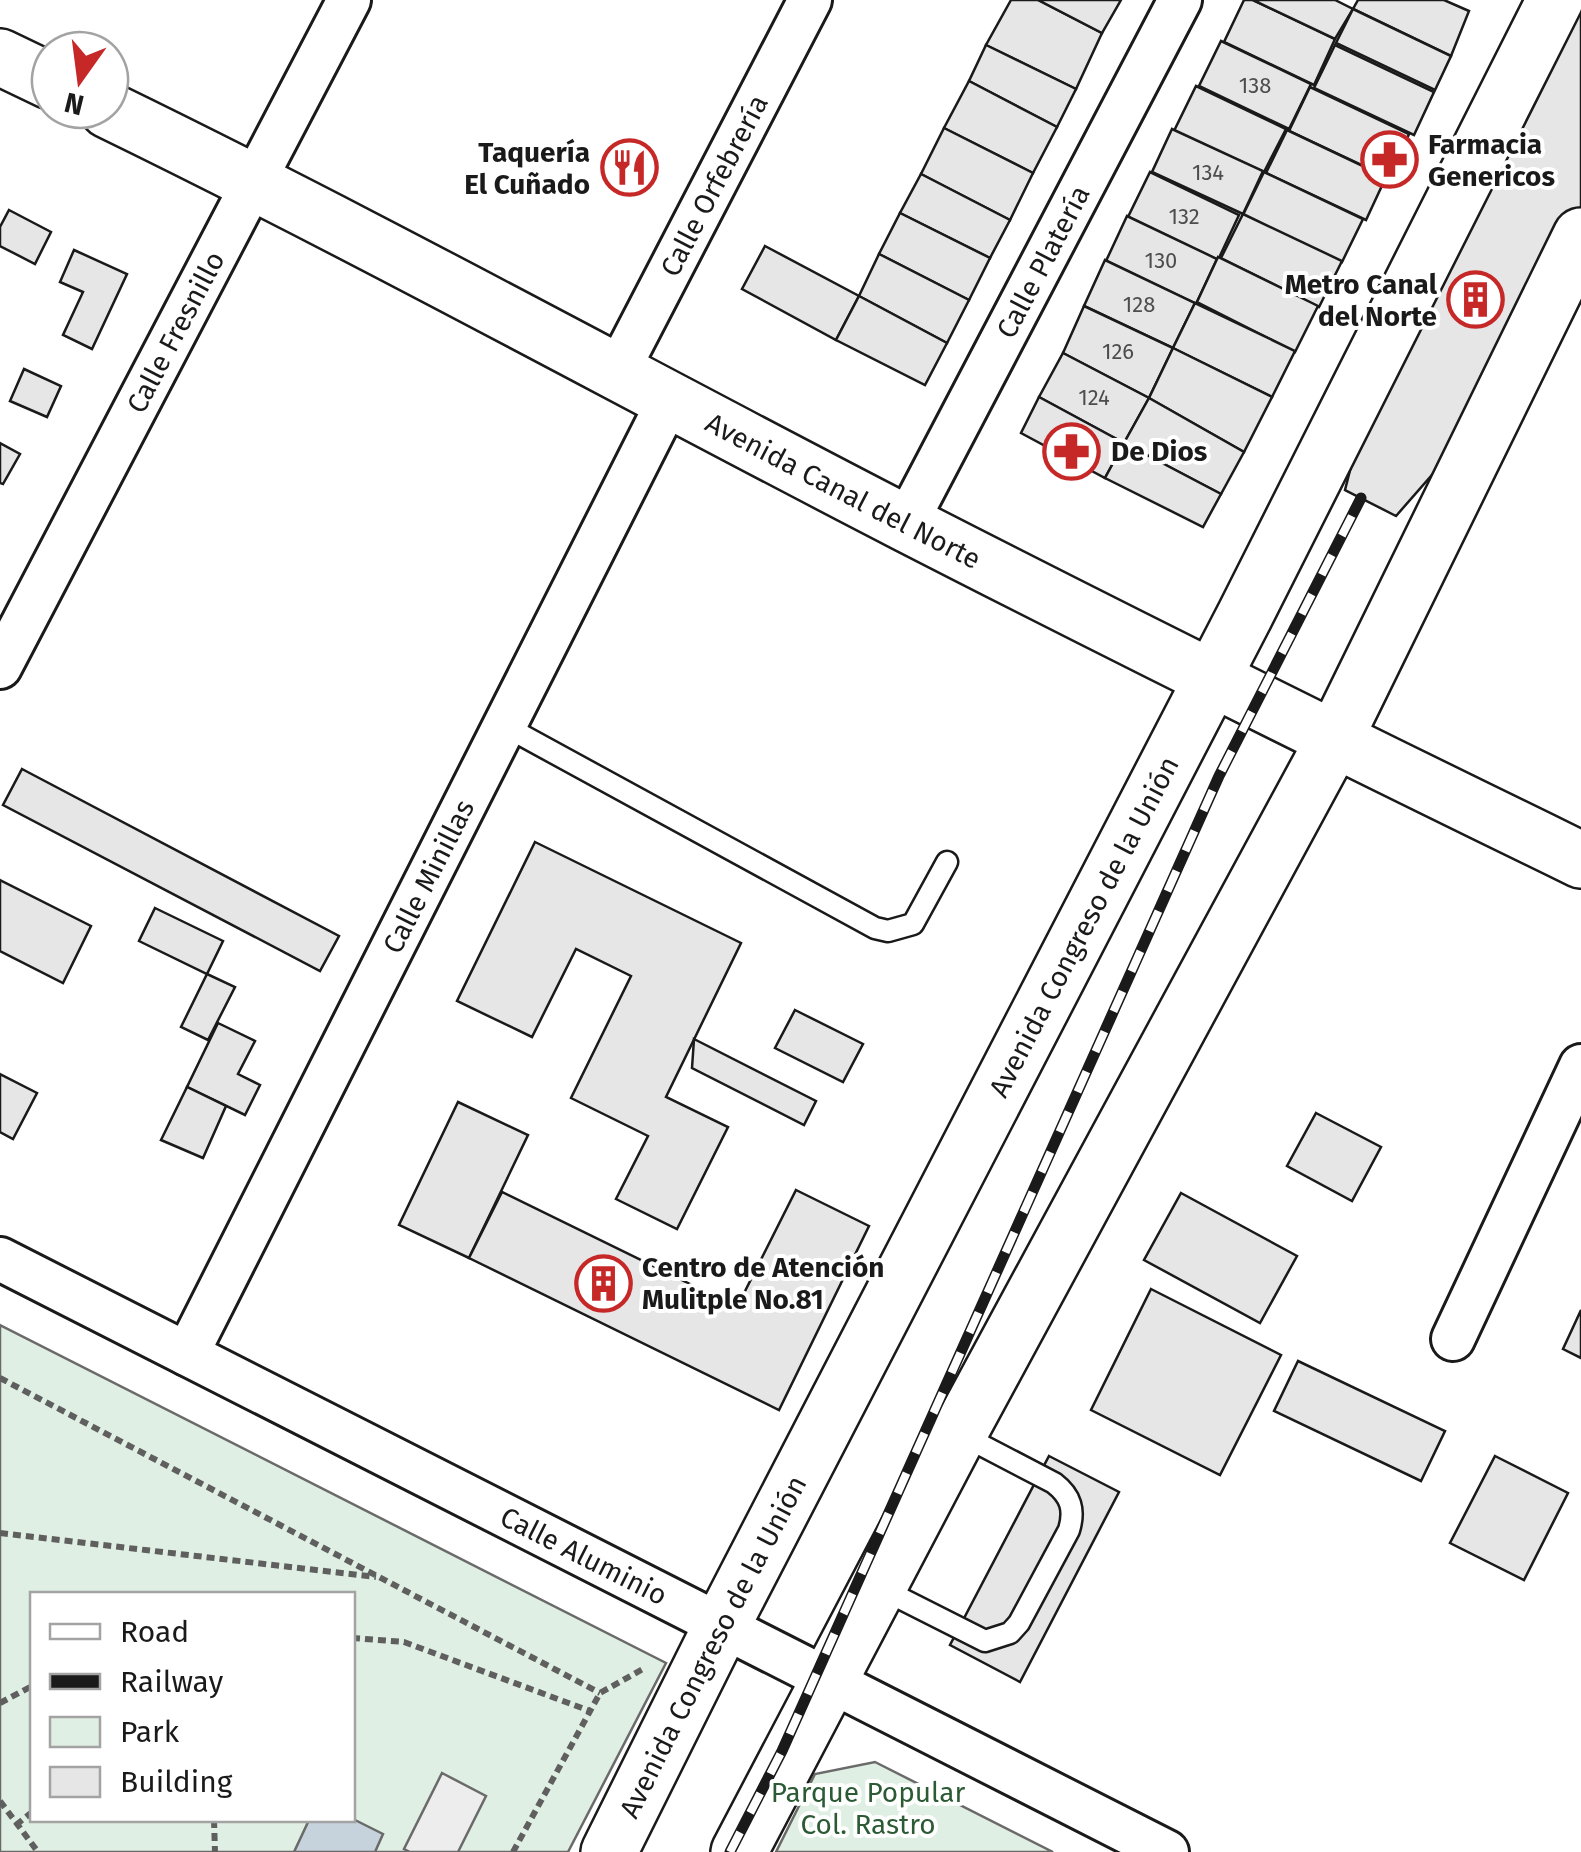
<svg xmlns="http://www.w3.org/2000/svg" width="1581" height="1852" font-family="'Fira Sans',sans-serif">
	<rect width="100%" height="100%" fill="#fff"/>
	<g fill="#e0efe3" stroke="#6a6a6a" stroke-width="2.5" fill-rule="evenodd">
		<path d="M0,1325L666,1663L568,1852H0ZM32,1594H352V1820H32Z"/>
		<polygon points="875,1762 1053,1852 776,1852 815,1774"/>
	</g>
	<polygon fill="#ededed" stroke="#6a6a6a" stroke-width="2.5" points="442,1773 486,1796 458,1852 410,1852 404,1849"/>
	<polygon fill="#c6d2dc" stroke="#6a6a6a" stroke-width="2.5" points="353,1819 383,1834 375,1852 294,1852 309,1820"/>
	<g fill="#e6e6e6" stroke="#1a1a1a" stroke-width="2.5">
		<polygon points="1011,0 1038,0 1102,33 1076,89 986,45"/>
		<polygon points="1038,0 1121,0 1102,33"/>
		<polygon points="1244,0 1253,0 1335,39 1314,85 1224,42"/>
		<polygon points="1253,0 1335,0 1353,9 1335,39"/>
		<polygon points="1358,0 1444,0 1469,11 1451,56 1353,9"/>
		<polygon points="1581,0 1581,211 1466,436 1396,516 1345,490 1371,388"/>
		<polygon points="1353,9 1451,56 1435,90 1336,43"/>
		<polygon points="1221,41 1311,84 1289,129 1199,86"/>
		<polygon points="986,45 1076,89 1057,127 969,81"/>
		<polygon points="1335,45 1434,92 1414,135 1314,88"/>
		<polygon points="969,81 1057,127 1033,173 944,128"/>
		<polygon points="1196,86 1286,129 1264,172 1174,131"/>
		<polygon points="1310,87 1409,134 1389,178 1289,131"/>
		<polygon points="944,128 1033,173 1010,220 921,174"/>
		<polygon points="1172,129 1263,171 1243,214 1152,172"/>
		<polygon points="1287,130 1386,177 1366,220 1266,173"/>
		<polygon points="1150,172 1239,215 1218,260 1128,217"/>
		<polygon points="1264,172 1363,219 1342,262 1243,215"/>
		<polygon points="921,174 1010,220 990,258 900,213"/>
		<polygon points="9,210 51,232 35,264 0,246 0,227"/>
		<polygon points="900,213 990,258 969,300 879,254"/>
		<polygon points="1243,214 1342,261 1319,307 1221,258"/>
		<polygon points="1127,216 1217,259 1196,304 1106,261"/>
		<polygon points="765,246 859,296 836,340 742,289"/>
		<polygon points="74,250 127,274 92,349 63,335 83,292 60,282"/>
		<polygon points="879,254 969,300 947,343 859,296"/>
		<polygon points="1218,257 1318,306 1295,352 1197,302"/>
		<polygon points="1105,260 1195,303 1173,348 1084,306"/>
		<polygon points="859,296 947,343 925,385 836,340"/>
		<polygon points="1195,303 1295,351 1272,397 1173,348"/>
		<polygon points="1084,306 1173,348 1149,398 1063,353"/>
		<polygon points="1173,348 1272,397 1244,452 1149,398"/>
		<polygon points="1063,353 1149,398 1124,443 1039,397"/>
		<polygon points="24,369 61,386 47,417 10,401"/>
		<polygon points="1039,397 1124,443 1105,478 1021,433"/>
		<polygon points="1149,398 1244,452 1221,494 1124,443"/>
		<polygon points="0,443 20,454 3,484 0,483"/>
		<polygon points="1124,443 1221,494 1203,527 1105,478"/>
		<polygon points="22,769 339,936 320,971 3,805"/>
		<polygon points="535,842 741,943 666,1097 728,1127 677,1229 616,1199 648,1136 571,1098 631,976 576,949 532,1037 457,1001"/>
		<polygon points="0,880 91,926 63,983 0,951"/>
		<polygon points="155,908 223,941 207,974 139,941"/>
		<polygon points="207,974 235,987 208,1040 181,1027"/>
		<polygon points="795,1010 863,1044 843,1082 775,1048"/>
		<polygon points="218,1023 255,1041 238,1074 260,1085 245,1115 187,1087"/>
		<polygon points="694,1039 816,1101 804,1125 692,1068"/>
		<polygon points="0,1074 37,1093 13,1139 0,1132"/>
		<polygon points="187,1087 226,1106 203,1158 161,1140"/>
		<polygon points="458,1102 528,1135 469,1258 399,1225"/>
		<polygon points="1316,1113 1381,1147 1352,1201 1287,1166"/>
		<polygon points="796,1190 869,1226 779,1410 469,1258 502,1192 737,1307"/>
		<polygon points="1181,1193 1297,1256 1260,1323 1144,1260"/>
		<polygon points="1151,1289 1281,1355 1220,1475 1091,1410"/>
		<polygon points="1581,1310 1581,1358 1563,1349"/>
		<polygon points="1298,1361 1445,1431 1421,1481 1274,1411"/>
		<polygon points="1049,1456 1119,1492 1020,1682 950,1645"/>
		<polygon points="1495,1456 1568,1493 1524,1580 1450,1543"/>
	</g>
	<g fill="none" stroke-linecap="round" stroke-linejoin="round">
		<defs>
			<g id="service">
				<polyline points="503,725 875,928 888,931 913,924 947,862"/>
				<path d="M878,1587L985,1641L1010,1633L1019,1623L1069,1530C1075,1510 1071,1496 1054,1483L960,1434"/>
			</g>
			<g id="minor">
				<path id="s1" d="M618,370L810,0"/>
				<path id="s2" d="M906,523L1180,0"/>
				<path id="s3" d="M0,667L349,0"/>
				<path id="s4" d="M0,1259L1167,1852"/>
				<polyline points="1453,1339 1581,1066"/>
				<path id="s5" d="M187,1354L669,400"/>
			</g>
			<g id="secondary">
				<polyline points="0,57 50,81"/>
				<path id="s6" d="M108,110C377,241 639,386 905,523C1129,638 1355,750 1581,860"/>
			</g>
			<g id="primary">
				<path id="s7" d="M609,1852L722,1625L1245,615L1555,0"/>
				<polyline points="739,1852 959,1433 1334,740 1581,236"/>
			</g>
		</defs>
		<use href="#service" stroke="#1a1a1a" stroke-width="25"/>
		<use href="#minor" stroke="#1a1a1a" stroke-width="48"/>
		<use href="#secondary" stroke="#1a1a1a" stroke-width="60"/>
		<use href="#primary" stroke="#1a1a1a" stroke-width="60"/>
		<g stroke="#5f5f5f" stroke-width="6" stroke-dasharray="8 5" stroke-linecap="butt">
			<polyline points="0,1378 600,1693"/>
			<polyline points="0,1533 376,1577"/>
			<polyline points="352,1638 404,1642 590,1711"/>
			<polyline points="0,1703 32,1686"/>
			<polyline points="0,1801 38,1852"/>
			<polyline points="214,1820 215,1852"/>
			<polyline points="16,1825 32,1812"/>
			<polyline points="513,1852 600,1693 643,1669"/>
		</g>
		<use href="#service" stroke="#fff" stroke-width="20"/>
		<use href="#minor" stroke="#fff" stroke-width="42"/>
		<use href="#secondary" stroke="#fff" stroke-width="55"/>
		<use href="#primary" stroke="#fff" stroke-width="55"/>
		<defs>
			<polyline id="rail" points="730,1852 782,1751 1219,776 1361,498"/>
		</defs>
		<use href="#rail" stroke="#1a1a1a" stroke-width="11"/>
		<use href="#rail" stroke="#fff" stroke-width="8" stroke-dasharray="22" stroke-linecap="butt"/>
	</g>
	<defs>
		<symbol id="pharmacy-ring" viewBox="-11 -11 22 22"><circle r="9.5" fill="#fff" stroke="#c62828" stroke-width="1.5"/><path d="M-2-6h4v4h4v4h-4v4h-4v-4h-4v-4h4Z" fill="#c62828"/></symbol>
		<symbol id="restaurant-ring" viewBox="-11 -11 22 22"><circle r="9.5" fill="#fff" stroke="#c62828" stroke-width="1.5"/><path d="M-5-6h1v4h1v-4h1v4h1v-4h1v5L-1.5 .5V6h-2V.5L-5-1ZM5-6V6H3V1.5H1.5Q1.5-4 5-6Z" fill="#c62828"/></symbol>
		<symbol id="building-ring" viewBox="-11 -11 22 22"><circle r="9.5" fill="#fff" stroke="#c62828" stroke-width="1.5"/><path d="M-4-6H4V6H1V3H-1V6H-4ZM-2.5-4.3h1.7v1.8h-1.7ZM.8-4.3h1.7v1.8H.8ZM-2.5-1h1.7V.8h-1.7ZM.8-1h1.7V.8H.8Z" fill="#c62828"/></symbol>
	</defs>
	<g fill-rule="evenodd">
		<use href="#pharmacy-ring" x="1358" y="128" width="63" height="63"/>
		<use href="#restaurant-ring" x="598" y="136" width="63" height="63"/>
		<use href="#building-ring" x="1444" y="268" width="63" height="63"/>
		<use href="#pharmacy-ring" x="1040" y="420" width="63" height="63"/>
		<use href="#building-ring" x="572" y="1252" width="63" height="63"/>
	</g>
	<g text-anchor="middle" stroke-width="8" stroke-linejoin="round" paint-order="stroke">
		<g font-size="22" fill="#4d4d4d">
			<text x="1255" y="93">138</text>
			<text x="1208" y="180">134</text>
			<text x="1184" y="224">132</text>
			<text x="1161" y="268">130</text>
			<text x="1139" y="312">128</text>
			<text x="1118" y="359">126</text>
			<text x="1094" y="405">124</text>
		</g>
		<g font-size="28" font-weight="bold" fill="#1a1a1a" stroke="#fff" text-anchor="start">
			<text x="1428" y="154">Farmacia<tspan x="1428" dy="32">Genericos</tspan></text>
			<text x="590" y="162" text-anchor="end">Taquería<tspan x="590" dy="32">El Cuñado</tspan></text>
			<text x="1437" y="294" text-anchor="end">Metro Canal<tspan x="1437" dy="32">del Norte</tspan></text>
			<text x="1111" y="461">De Dios</text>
			<text x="642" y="1277">Centro de Atención<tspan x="642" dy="32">Mulitple No.81</tspan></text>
		</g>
		<g font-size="28" fill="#1a1a1a" stroke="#fff">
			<text dy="10" stroke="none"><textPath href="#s1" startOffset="208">Calle Orfebrería</textPath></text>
			<text dy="10" stroke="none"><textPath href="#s2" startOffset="295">Calle Platería</textPath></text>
			<text dy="10" stroke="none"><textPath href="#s3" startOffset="378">Calle Fresnillo</textPath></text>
			<text dy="10" stroke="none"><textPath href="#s6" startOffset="828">Avenida Canal del Norte</textPath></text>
			<text dy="10" stroke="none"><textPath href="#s5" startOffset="535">Calle Minillas</textPath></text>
			<text dy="10" stroke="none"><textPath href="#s7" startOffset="1040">Avenida Congreso de la Unión</textPath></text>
			<text dy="10" stroke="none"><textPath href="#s4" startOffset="655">Calle Aluminio</textPath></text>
			<text dy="10" stroke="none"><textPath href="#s7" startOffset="230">Avenida Congreso de la Unión</textPath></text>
		</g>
		<g font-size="28" fill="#2b5a34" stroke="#fff">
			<text x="868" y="1802">Parque Popular<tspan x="868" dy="32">Col. Rastro</tspan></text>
		</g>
	</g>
	<rect x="30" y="1592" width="325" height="230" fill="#ffffff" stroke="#a3a3a3" stroke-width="2.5"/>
	<rect x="50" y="1624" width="50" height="15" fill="#ffffff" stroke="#a3a3a3" stroke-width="2.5"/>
	<text x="120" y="1642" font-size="30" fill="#1a1a1a">Road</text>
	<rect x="50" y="1674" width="50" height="15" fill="#1a1a1a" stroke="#a3a3a3" stroke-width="2.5"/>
	<text x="120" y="1692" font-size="30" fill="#1a1a1a">Railway</text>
	<rect x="50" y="1717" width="50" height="30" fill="#e0efe3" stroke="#a3a3a3" stroke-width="2.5"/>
	<text x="120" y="1742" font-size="30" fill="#1a1a1a">Park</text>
	<rect x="50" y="1767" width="50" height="30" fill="#e6e6e6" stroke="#a3a3a3" stroke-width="2.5"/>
	<text x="120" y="1792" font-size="30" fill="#1a1a1a">Building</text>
	<g transform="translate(80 80) rotate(194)"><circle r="48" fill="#ffffff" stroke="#a3a3a3" stroke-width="2.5"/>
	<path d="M0-8L18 38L0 25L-18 38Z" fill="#c62828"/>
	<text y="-15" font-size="28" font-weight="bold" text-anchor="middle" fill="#1a1a1a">N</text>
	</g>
</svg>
